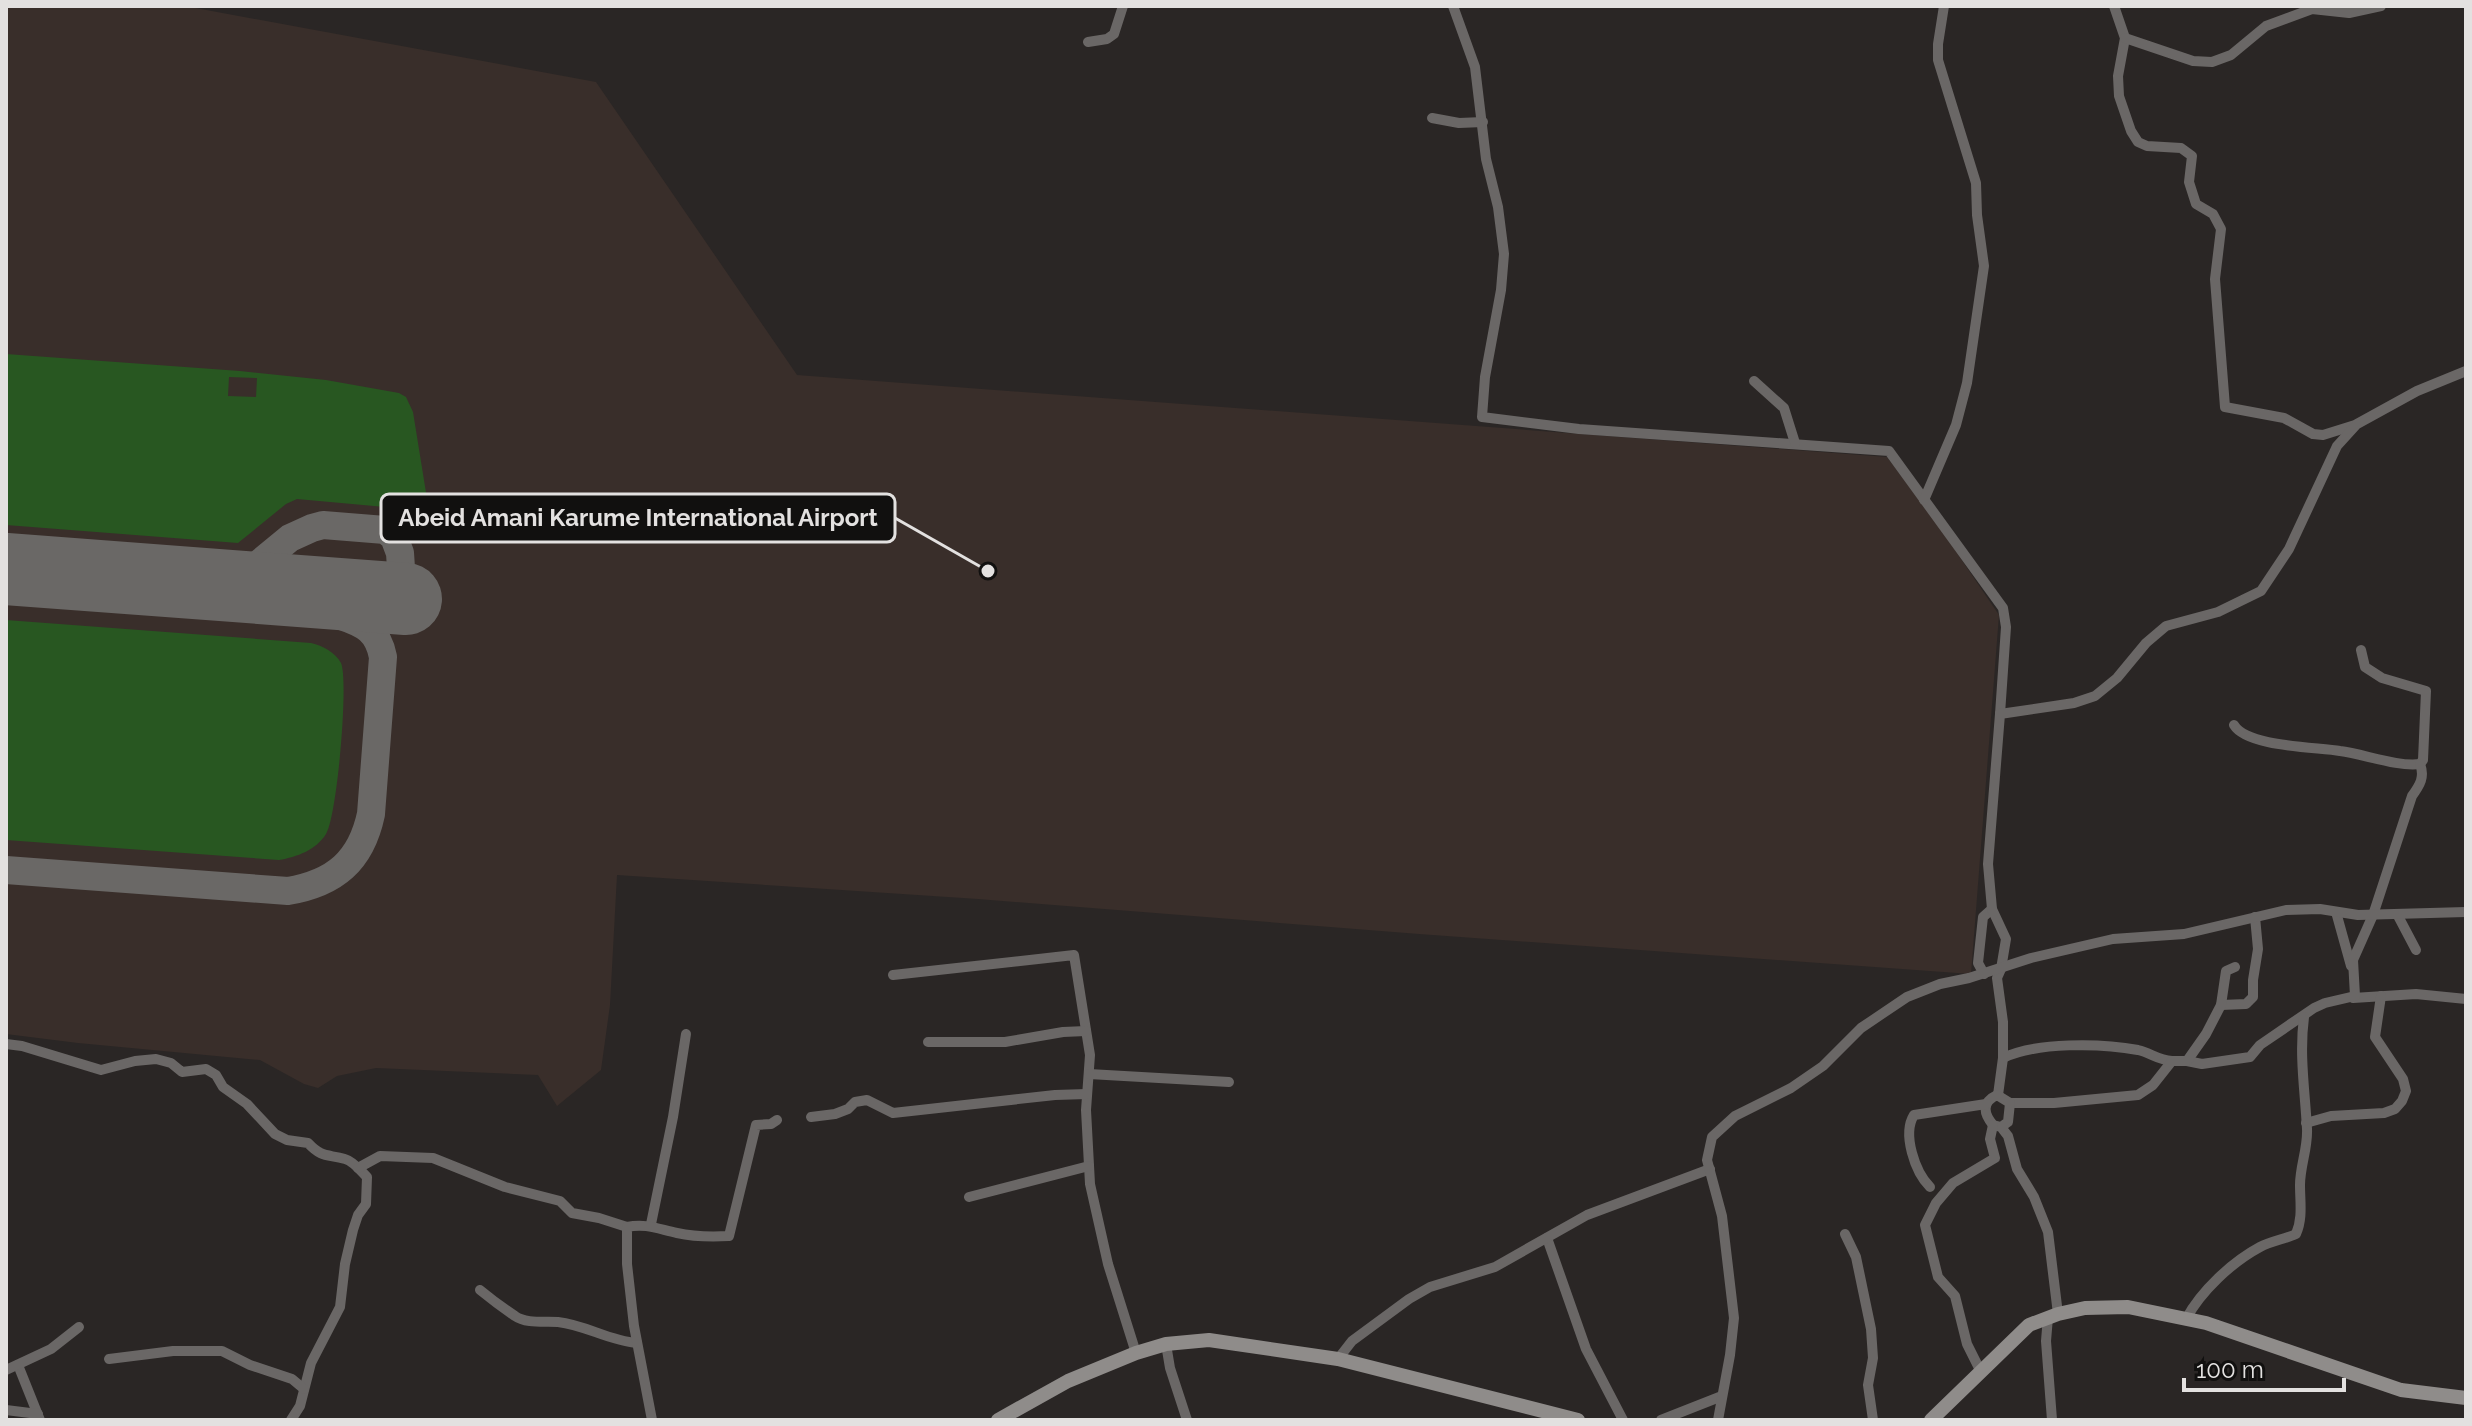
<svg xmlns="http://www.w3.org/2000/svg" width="2472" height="1426" font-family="Raleway,sans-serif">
	<rect width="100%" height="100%" fill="#2a2625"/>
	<polygon fill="#392e2a" points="6,6 185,6 596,82 797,375 1887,457 1940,528 1999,615 1971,974 1419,934 978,899 617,875 610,1005 601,1070 557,1106 538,1075 376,1068 337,1076 318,1088 304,1084 260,1060 78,1043 6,1034"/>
	<g fill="#285721" fill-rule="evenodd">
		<path d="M6,354L240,371L326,380L399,393L406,397L413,412L429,511L297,499L286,504L238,543L6,525ZM229,377L257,378L256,397L228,396Z"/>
		<path d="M6,620L311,643C323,646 335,652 341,663C349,681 337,817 326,834C316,850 297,857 279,860L6,840Z"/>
	</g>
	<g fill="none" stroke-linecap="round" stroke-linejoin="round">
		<g stroke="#6a6866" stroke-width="28">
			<polyline points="213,585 244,576 290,538 312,528 323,525 385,530 394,537 400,553 401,568 394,590 380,606 341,616 330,613 304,596 290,590"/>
			<path d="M6,870L288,891C335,883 361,861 371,814L383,657C378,631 365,624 341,616"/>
		</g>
		<polyline stroke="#6a6866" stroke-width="72" points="6,569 406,599"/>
		<g stroke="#6a6766" stroke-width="10">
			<polyline points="1453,6 1475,67 1486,159 1498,207 1504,254 1501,290 1485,377 1482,417 1579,429 1889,451 2003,608 2006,627 2000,714"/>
			<polyline points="2114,6 2125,38 2118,76 2119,96 2131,131 2138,142 2147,146 2181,148 2192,156 2189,182 2196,204 2213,214 2221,229 2215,279 2225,407 2284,418 2313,434 2323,435 2355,425"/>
			<polyline points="2125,38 2193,61 2212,62 2231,55 2266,26 2312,9 2349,13 2381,6"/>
			<polyline points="1088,42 1107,39 1114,34 1123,6"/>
			<polyline points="1432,118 1459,123 1483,122"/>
			<polyline points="1754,381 1784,408 1795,443"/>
			<polyline points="1924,500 1956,425 1967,383 1984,266 1977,215 1976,183 1938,60 1938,44 1944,6"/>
			<path d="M2234,725C2247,747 2316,747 2340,751C2364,754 2397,767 2420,764L2423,760L2426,691L2382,678L2365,667L2361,650"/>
			<polyline points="2336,912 2351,966"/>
			<polyline points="2397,914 2416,950"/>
			<polyline points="1984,974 1978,963 1983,917 1992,909"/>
			<polyline points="893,975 1074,955 1090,1055 1086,1110 1090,1184 1108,1264 1136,1353"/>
			<polyline points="2353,998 2416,994 2466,999"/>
			<polyline points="2221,1005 2246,1004 2253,997 2253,980 2258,949 2255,917"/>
			<polyline points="928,1042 1005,1042 1063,1032 1086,1031"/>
			<path d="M6,1044L22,1046L101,1070L135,1061L156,1059L171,1063L182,1072L206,1069L216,1075L223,1087L247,1104L275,1134L287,1140L308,1143C322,1158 327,1154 345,1159C353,1161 361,1171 367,1177L366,1204L358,1215L353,1230L345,1264L340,1307L311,1363L300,1406L291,1420"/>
			<path d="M2003,1058C2036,1042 2101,1043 2138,1050C2151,1053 2158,1060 2172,1061"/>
			<path d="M2187,1061L2202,1064L2250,1057L2260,1045L2314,1008L2325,1003L2355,996L2353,960L2373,915L2412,796C2420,785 2425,777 2420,764"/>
			<polyline points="1089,1074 1229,1082"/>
			<polyline points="1998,1095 2003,1058 2003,1022 1997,978 2001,969 2006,939 1992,909 1988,864 2000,714 2074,703 2095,696 2117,678 2146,643 2166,626 2218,612 2261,591 2289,549 2337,446 2357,424 2417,391 2466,371"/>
			<polyline points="2010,1103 2054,1103 2138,1095 2153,1085 2172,1061 2187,1061 2206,1034 2221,1005 2226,971 2235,967"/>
			<polyline points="811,1117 835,1114 848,1109 855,1102 867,1100 893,1113 1055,1095 1087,1094"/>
			<polyline points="2306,1123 2331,1116 2384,1113 2395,1109 2402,1101 2406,1091 2403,1079 2375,1037 2381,996"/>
			<path d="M2001,1127L2008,1122L2010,1103L1997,1095C1982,1102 1983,1113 1993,1125L2001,1127L2008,1136L2017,1169L2034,1197L2048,1232L2058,1314"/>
			<polyline points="358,1168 380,1156 433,1158 505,1187 560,1201 572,1213 599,1218 627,1227"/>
			<path d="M1930,1187C1915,1172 1902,1134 1914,1115L1986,1104"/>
			<polyline points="969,1197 1089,1166"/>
			<polyline points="651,1224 673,1117 686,1034"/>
			<polyline points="1845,1234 1856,1257 1871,1329 1873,1358 1868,1385 1873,1420"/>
			<polyline points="1547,1238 1586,1349 1623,1420"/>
			<path d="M480,1290C491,1299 503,1308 515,1316C526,1324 545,1321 558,1322C586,1325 609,1341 637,1343"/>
			<polyline points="2048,1317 2046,1341 2052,1420"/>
			<path d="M2186,1319C2201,1291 2232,1262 2260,1247C2271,1241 2285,1239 2296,1234C2303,1218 2300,1202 2300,1185C2300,1166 2308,1148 2307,1129C2305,1091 2299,1055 2304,1017"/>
			<polyline points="1166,1344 1170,1368 1187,1420"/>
			<polyline points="109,1359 173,1351 222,1351 250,1365 292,1379 304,1389"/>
			<polyline points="1338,1359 1352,1341 1409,1299 1430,1287 1495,1267 1587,1215 1710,1169"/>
			<polyline points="18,1365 40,1420"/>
			<polyline points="6,1370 51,1349 79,1327"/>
			<polyline points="1980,1370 1967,1344 1955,1296 1938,1277 1925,1225 1936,1203 1953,1183 1995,1158 1990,1139 1993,1125"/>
			<polyline points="6,1410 38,1414"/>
			<path d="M652,1420L634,1326L627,1264V1227C646,1223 658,1229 677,1233C695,1237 711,1237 729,1236L756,1125L771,1124L777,1120"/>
			<polyline points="1661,1420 1722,1396"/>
			<polyline points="1718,1420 1730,1355 1734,1318 1722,1216 1707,1160 1712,1137 1735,1116 1791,1088 1823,1066 1861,1028 1907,997 1940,984 1969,978 2031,958 2113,939 2184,934 2286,910 2320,909 2358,915 2466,912"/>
		</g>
		<g stroke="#8f8c8a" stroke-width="14">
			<polyline points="998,1420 1068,1381 1136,1353 1166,1344 1209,1340 1338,1359 1578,1420"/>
			<polyline points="1931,1420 2029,1325 2058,1314 2085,1308 2128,1307 2206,1323 2401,1390 2466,1398"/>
		</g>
	</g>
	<path fill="none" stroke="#e3e1e0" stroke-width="3" d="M988 571L895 518"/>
	<circle fill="#e3e1e0" stroke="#11100f" stroke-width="3" cx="988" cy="571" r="8"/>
	<rect fill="#11100f" stroke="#e3e1e0" stroke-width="3" x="381" y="494" width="514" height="48" rx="8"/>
	<g font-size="24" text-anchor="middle" font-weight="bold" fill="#e3e1e0">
		<text x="638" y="526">Abeid Amani Karume International Airport</text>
	</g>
	<rect width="2472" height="1426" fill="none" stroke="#e3e1e0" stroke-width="16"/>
	<path d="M2184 1378v12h160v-12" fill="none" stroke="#e3e1e0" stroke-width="4"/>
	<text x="2196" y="1378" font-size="24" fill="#e3e1e0" stroke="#11100f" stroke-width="6" paint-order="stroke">100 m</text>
</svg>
